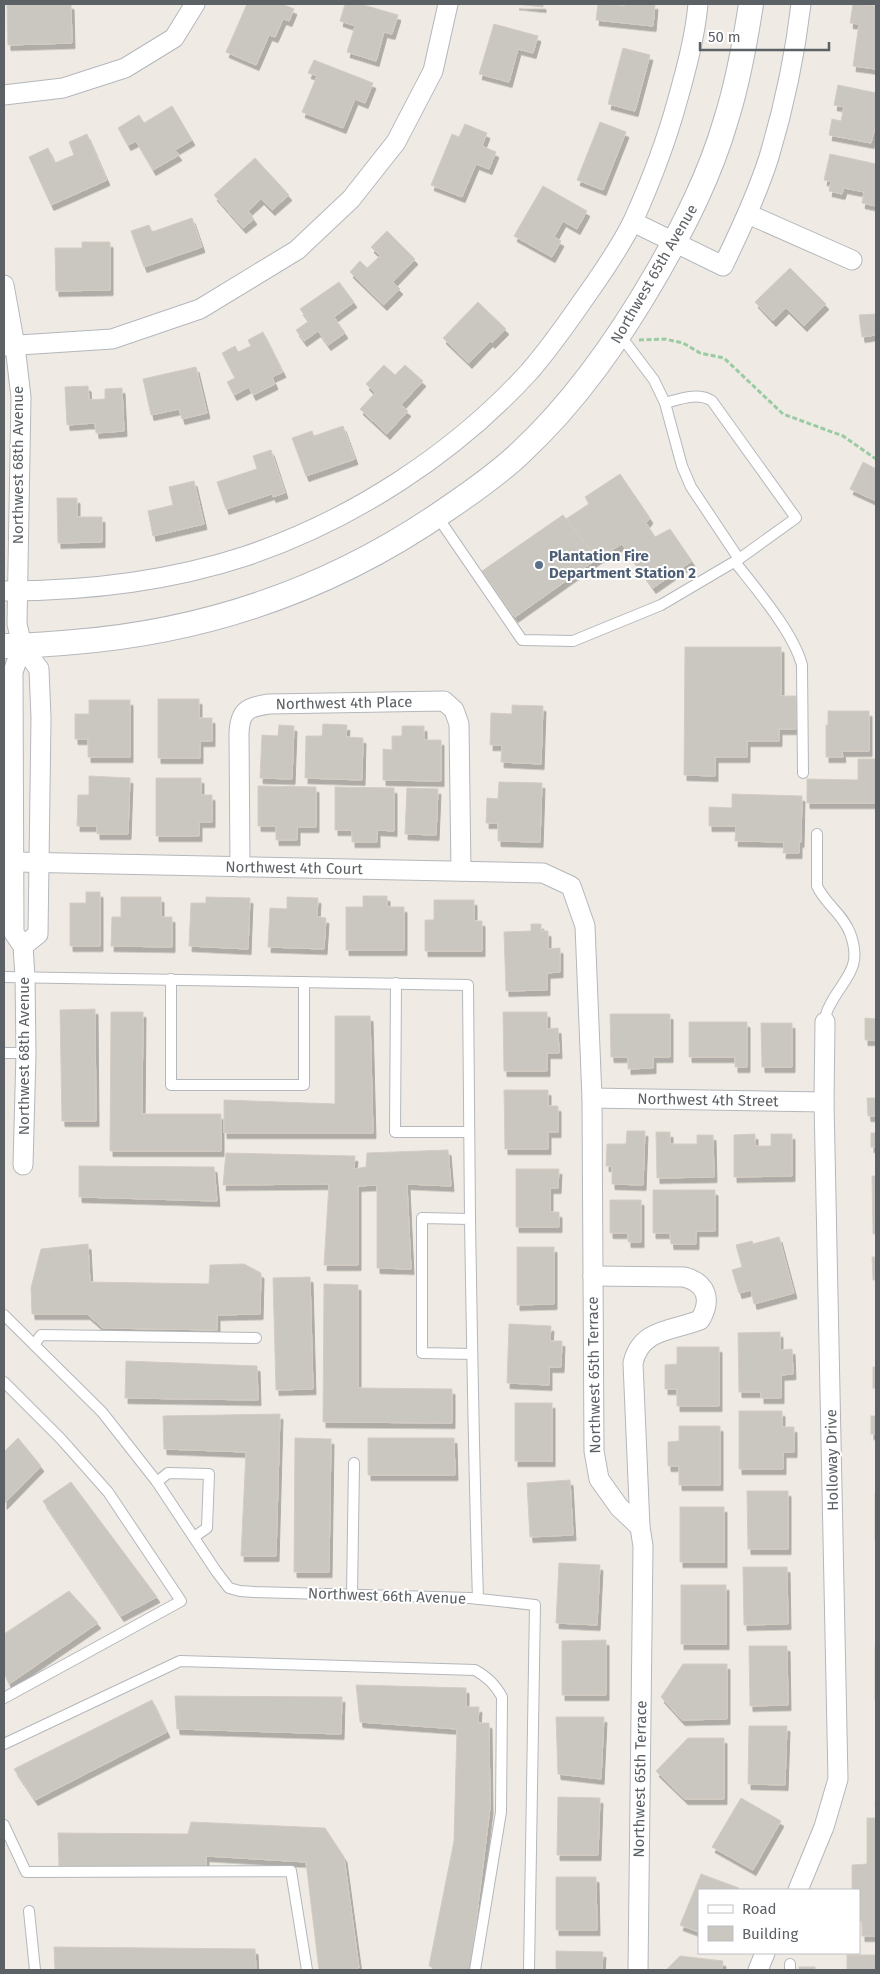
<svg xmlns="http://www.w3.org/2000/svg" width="880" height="1974" font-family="'Fira Sans',sans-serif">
	<defs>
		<filter id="shadow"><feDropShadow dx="3" dy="5.5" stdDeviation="0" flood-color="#0004"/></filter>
	</defs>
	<rect width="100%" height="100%" fill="#efebe4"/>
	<g fill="#cac6c0" stroke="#d4ccc2" filter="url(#shadow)">
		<polygon points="7,4 71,4 72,43 8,45"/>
		<polygon points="247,4 282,4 294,9 289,21 283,19 275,37 269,35 256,65 226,52"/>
		<polygon points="345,4 360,4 398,15 392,34 384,32 376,61 347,52 355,26 340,21"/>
		<polygon points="516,4 543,4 543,7"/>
		<polygon points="598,4 625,6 625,4 655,4 653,26 596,20"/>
		<polygon points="853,4 876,6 876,69 853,66 859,24 850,23"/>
		<polygon points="494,24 538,36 533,53 518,49 509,82 479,74"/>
		<polygon points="623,48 650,55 635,111 608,104"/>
		<polygon points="314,60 373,83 365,103 355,99 343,128 302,112 317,76 308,73"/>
		<polygon points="838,85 876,93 876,123 871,143 829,135 832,119 841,121 844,107 834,105"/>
		<polygon points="172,106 192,140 175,150 179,155 153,170 136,141 128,145 118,128 139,115 144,123"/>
		<polygon points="600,122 626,132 603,190 577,180"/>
		<polygon points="465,124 487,133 482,146 496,152 489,169 476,164 462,197 431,185 452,134 459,137"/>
		<polygon points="87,134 107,180 51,205 29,157 48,148 55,163 74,155 69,142"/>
		<polygon points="830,154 876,164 876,206 862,203 864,192 844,188 842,194 829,191 831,181 824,180"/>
		<polygon points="255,158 289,195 272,210 261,199 248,211 254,219 243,228 214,195"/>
		<polygon points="543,186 587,211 577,229 563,221 554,237 561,241 552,257 514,236"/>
		<polygon points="192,218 202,247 144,267 131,231 149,225 152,232"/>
		<polygon points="387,231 415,259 393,282 400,289 384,305 350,272 360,261 367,268 380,256 371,247"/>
		<polygon points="82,242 110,242 110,290 56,291 55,248 82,248"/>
		<polygon points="790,268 826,304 804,326 786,308 773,321 755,302"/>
		<polygon points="339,282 354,302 334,317 345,333 328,345 318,331 304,341 296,330 309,321 300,309"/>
		<polygon points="478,302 506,329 492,343 490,341 469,363 443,338"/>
		<polygon points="876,314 876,335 862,337 859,315"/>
		<polygon points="263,332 283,372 272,377 275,384 253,395 249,387 234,395 227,382 235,378 222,353 235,346 238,352 251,346 248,340"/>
		<polygon points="384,365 395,375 405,365 423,381 401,405 408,411 387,434 360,409 375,393 366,384"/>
		<polygon points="196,367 207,413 182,419 179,409 151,415 143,379"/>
		<polygon points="88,386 89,400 105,399 105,389 122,388 124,431 96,433 95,423 67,425 65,387"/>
		<polygon points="343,426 355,459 306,476 292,438 312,431 314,436"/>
		<polygon points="271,450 285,493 273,497 272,494 226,509 217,482 257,469 253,456"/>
		<polygon points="863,462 876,469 876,501 850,489"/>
		<polygon points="620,474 650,518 646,523 655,537 670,529 692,561 653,588 622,544 597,559 566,519 589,504 585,497"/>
		<polygon points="194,481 204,524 153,536 148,511 173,505 169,487"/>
		<polygon points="57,498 77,498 77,517 102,517 102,542 58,543"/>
		<polygon points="563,515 597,559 515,617 482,571"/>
		<polygon points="685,647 781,647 781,696 796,696 796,729 779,729 779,741 747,741 747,757 715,757 715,776 684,775"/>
		<polygon points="158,699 199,699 199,718 212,718 212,741 200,741 200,758 158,758"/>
		<polygon points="89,700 130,700 130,757 88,757 88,739 75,739 75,714 89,714"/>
		<polygon points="512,705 543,706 541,764 501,762 502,745 490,745 491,713 512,714"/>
		<polygon points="828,711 869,711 869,751 842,751 843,757 826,757 826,725 828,725"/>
		<polygon points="323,724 347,725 346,737 363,738 362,780 305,778 306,736 322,736"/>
		<polygon points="279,725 294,726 292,779 260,778 262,735 278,736"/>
		<polygon points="402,726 424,726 424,740 441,740 441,781 383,780 383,749 392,750 392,736 402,736"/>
		<polygon points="858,759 876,759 876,803 807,803 807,779 858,780"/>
		<polygon points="89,776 130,778 128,834 97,834 97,826 77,826 78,795 89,795"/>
		<polygon points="156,778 201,778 201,795 212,795 212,822 199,822 199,836 156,836"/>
		<polygon points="499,782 542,783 540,842 498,841 498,823 486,823 487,798 498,799"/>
		<polygon points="258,786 316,787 316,827 297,827 297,840 276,840 276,826 258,826"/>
		<polygon points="335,787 394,788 394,831 377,830 377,842 352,842 352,830 335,830"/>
		<polygon points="407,788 438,789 436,835 405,834"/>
		<polygon points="732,794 802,796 801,842 799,842 799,853 783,853 784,842 735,841 736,826 709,826 709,807 732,808"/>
		<polygon points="86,892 100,892 100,946 70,946 70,903 86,903"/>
		<polygon points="363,896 387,896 387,907 404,907 404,950 346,950 346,907 363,907"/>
		<polygon points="121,897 161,897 161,917 172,917 172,947 111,946 112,917 121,917"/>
		<polygon points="206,897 250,898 248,949 189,946 191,903 206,903"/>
		<polygon points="287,897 318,898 317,917 326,918 324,949 268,947 270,908 287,909"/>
		<polygon points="434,900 474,900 474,921 482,921 482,951 425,951 425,920 434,920"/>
		<polygon points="531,924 541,924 541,931 548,931 548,949 560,948 560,972 547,973 547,990 506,991 504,932 531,931"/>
		<polygon points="95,1009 96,1121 62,1121 60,1010"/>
		<polygon points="111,1012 143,1012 142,1114 221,1114 221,1151 110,1151"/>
		<polygon points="503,1012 547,1012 547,1029 558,1028 559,1053 547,1053 547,1071 504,1071"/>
		<polygon points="610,1014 670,1014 670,1057 653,1057 653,1068 628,1069 628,1057 611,1057"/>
		<polygon points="335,1016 370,1016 373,1133 224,1133 224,1100 335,1104"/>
		<polygon points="865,1018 876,1019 876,1040 865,1040"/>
		<polygon points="689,1022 747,1022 747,1067 735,1067 735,1057 689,1057"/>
		<polygon points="761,1023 792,1023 792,1067 762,1067"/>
		<polygon points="504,1090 548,1090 548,1106 558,1106 558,1132 548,1132 548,1149 505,1149"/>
		<polygon points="867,1098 876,1098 876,1116 868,1116"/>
		<polygon points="627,1131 645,1131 643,1185 612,1184 612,1166 606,1166 607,1144 626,1144"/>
		<polygon points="656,1132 670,1132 670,1144 697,1144 697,1135 713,1135 714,1177 657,1178"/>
		<rect x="871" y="1133" width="5" height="14"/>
		<polygon points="755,1134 755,1146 771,1146 771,1134 792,1134 792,1176 734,1177 734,1135"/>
		<polygon points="448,1150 451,1186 407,1184 411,1269 377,1268 377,1185 358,1186 358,1265 324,1265 329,1184 223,1185 226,1153 355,1156 354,1169 366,1167 367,1153"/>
		<polygon points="79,1166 214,1167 217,1201 79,1197"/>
		<polygon points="516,1169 559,1169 558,1188 550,1188 550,1212 559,1212 559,1227 516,1227"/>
		<polygon points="872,1176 876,1176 876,1234 873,1234"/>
		<polygon points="653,1190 715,1190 715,1231 696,1231 696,1244 671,1244 670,1233 653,1233"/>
		<polygon points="610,1200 641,1200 641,1242 628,1242 628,1233 610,1233"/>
		<polygon points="779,1237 794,1293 754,1304 751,1290 739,1293 732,1270 742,1267 736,1245 752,1241 753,1244"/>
		<polygon points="88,1244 90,1282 209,1284 210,1265 244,1264 261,1273 260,1314 217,1315 217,1330 103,1328 87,1314 32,1314 31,1288 41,1249"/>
		<polygon points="517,1247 554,1247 554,1304 517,1305"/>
		<polygon points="872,1257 876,1257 876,1280 873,1280"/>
		<polygon points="310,1277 313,1389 276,1390 273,1278"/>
		<polygon points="324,1284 358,1285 358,1388 452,1389 452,1423 323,1422"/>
		<polygon points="509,1324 551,1326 550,1341 562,1341 561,1367 549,1367 549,1385 507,1383"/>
		<polygon points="780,1332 780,1350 792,1349 793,1374 781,1375 781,1398 761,1398 761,1392 739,1392 738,1333"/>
		<polygon points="677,1347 719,1347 719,1406 677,1406 677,1389 665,1389 665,1365 677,1364"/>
		<polygon points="126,1361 257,1366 258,1400 125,1398"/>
		<rect x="873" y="1367" width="3" height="21"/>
		<rect x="515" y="1403" width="37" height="58"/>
		<polygon points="739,1411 782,1411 782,1427 794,1427 794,1452 783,1452 783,1469 739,1469"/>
		<polygon points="280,1414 276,1556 241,1556 246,1452 164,1449 163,1416"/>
		<rect x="871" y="1416" width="5" height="18"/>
		<polygon points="679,1426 720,1426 720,1485 679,1485 679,1466 668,1466 668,1442 679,1441"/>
		<polygon points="18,1438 41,1466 4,1504 4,1452"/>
		<polygon points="295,1438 331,1439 329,1572 294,1572"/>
		<polygon points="368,1438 454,1438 455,1475 368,1475"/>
		<polygon points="570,1480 573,1535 530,1537 527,1483"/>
		<polygon points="71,1482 157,1597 121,1616 43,1501"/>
		<polygon points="747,1491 788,1491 788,1549 748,1549"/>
		<rect x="875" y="1494" width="1" height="47"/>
		<rect x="680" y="1507" width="44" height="55"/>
		<polygon points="559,1563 600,1565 597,1625 556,1623"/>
		<polygon points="743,1567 787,1567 788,1624 744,1625"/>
		<rect x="681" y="1585" width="45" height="59"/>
		<polygon points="69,1591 98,1623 9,1684 4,1673 4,1634"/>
		<polygon points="606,1640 606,1695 562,1695 562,1641"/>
		<polygon points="749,1646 787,1646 788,1705 750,1706"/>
		<rect x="875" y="1647" width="1" height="53"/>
		<polygon points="683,1664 727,1664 727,1719 682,1720 661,1697"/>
		<polygon points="356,1685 466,1688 466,1707 479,1707 478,1723 489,1723 490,1808 470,1970 438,1970 429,1966 454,1841 457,1729 360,1722"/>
		<polygon points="175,1696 342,1697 341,1734 177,1729"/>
		<polygon points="152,1700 167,1732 35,1800 14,1769"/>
		<polygon points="556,1717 604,1717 601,1779 558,1774"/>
		<polygon points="749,1726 787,1726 785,1785 748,1784"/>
		<polygon points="688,1738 724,1738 724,1799 685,1799 656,1771"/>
		<polygon points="558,1797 600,1798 598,1855 557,1855"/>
		<polygon points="741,1798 781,1821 753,1870 712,1847"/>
		<polygon points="875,1803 876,1803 876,1936 862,1936 862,1921 859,1921 859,1890 852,1890 852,1865 867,1864 867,1818 876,1818"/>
		<polygon points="191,1822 325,1828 344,1857 359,1968 349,1970 319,1970 306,1862 206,1856 206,1868 59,1866 58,1833 188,1834"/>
		<polygon points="701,1874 739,1888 738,1890 699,1890 699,1932 680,1925"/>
		<polygon points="556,1877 596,1877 597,1930 556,1930"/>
		<polygon points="54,1947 255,1949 256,1970 55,1970"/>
		<polygon points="556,1951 603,1952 602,1970 556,1970"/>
		<rect x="847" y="1955" width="29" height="15"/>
		<polygon points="680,1956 723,1961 722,1970 666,1970"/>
		<rect x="799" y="1967" width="16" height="3"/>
	</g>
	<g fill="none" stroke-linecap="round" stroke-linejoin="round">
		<defs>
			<g id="service">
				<path d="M620,335L654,380L665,403L682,466L691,487L739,559L796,518L712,401C698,392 680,399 665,403"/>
				<polyline points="437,516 522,640 573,641 661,605 739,559"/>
				<path d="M735,562C757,590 793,632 802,665L803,773"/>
				<path d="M817,834V886C825,904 843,914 850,933C864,970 842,979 829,1007C826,1011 826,1017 825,1022"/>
				<polyline points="4,977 468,985 470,1219"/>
				<polyline points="171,979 171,1085 304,1085 304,982"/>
				<polyline points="396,983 395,1132 469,1132"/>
				<polyline points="4,1053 26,1053"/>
				<polyline points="4,1315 102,1412 157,1482 216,1571 229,1588 240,1591 254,1592 470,1598 535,1605 529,1970"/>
				<polyline points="34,1345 41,1335 256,1338"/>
				<path d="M472,1354L422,1353V1218L470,1219C472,1345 474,1472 478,1599"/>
				<polyline points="4,1382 61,1439 108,1492 181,1601 4,1698"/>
				<polyline points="157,1482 168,1473 209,1474 207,1528 194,1537"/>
				<polyline points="352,1595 354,1463"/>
				<path d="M4,1744L180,1661L475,1670C487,1677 495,1684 502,1697L501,1812L475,1970"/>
				<polyline points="4,1825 26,1872 291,1871 307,1970"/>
				<polyline points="29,1911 35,1970"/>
				<polyline points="790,1970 790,1964"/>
			</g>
			<g id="minor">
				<polyline points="4,95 63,88 125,68 174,38 195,4"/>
				<polyline points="748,214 852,260"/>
				<path d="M633,222L723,266C740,231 757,195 769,157C784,107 795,55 801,4"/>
				<polyline points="4,285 15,346 21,397 17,624 22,646 39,669 41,718 38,934 23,946"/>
				<polyline points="4,346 112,339 200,309 297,250 351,199 396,142 433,71 448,4"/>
				<path d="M4,591C86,591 167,582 246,556C352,520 453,455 529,372C550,348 568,322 586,296C603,272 621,246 634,219C651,181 666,142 677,102C686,70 695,37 698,4"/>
				<polyline points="22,646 13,672 14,933 23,946 25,977 26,1053 23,1165"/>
				<polyline points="15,862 543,873 571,886 585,926 592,1098 594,1451 599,1479 619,1507 640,1527 643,1546 638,1970"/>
				<path d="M240,867L239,733C240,711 247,707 269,704L444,701L454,710L459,724L461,871"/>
				<polyline points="592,1098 824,1102"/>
				<path d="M593,1276L684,1277C707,1283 712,1300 700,1320C673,1331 641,1328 633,1363L640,1527"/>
				<polyline points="798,1890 824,1827 838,1779 824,1102 825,1022"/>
				<polyline points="758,1970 765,1953"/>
			</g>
			<path id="tertiary" d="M4,646C27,646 51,644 74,642C210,631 335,587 447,509C472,492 498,474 520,453C576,401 619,339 657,273C685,224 710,175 726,120C738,82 745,43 751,4"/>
		</defs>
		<use href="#service" stroke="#b4b7bb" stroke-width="12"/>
		<use href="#minor" stroke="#b4b7bb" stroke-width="21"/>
		<use href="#tertiary" stroke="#b4b7bb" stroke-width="26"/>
		<polyline stroke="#9acba3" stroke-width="3" stroke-dasharray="5 2.5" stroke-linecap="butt" points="639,340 665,339 683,343 700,353 724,358 783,414 843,436 876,459"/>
		<use href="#service" stroke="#fff" stroke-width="10"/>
		<use href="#minor" stroke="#fff" stroke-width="19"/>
		<use href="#tertiary" stroke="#fff" stroke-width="24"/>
	</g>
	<circle fill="#5c6f8a" stroke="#fff" stroke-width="2" cx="539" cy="565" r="5"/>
	<g text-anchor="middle" stroke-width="4" stroke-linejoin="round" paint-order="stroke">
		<g font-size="15" fill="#5c6165" stroke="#fff">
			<text transform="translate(654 274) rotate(-60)" y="5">Northwest 65th Avenue</text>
			<text transform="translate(18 465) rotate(-90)" y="5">Northwest 68th Avenue</text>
			<text transform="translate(344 703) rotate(-1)" y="5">Northwest 4th Place</text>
			<text transform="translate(294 868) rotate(1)" y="5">Northwest 4th Court</text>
			<text transform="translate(24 1056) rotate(-90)" y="5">Northwest 68th Avenue</text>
			<text transform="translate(708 1100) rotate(1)" y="5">Northwest 4th Street</text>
			<text transform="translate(594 1375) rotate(-91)" y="5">Northwest 65th Terrace</text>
			<text transform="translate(832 1460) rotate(-91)" y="5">Holloway Drive</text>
			<text transform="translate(387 1596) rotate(2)" y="5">Northwest 66th Avenue</text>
			<text transform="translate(640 1779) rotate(-89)" y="5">Northwest 65th Terrace</text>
		</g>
		<g font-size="15" font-weight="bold" fill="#4e5e75" stroke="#fff" text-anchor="start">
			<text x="549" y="561">Plantation Fire<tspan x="549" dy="17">Department Station 2</tspan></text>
		</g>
	</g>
	<rect width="880" height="1974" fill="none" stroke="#5c6165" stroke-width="10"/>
	<rect x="698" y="1889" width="162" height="65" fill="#ffffff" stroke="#bec0c1"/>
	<rect x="708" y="1905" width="25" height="8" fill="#ffffff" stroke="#bec0c1"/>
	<text x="742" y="1914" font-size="15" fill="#5c6165">Road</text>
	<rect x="708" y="1926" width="25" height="15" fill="#cac6c0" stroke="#bec0c1"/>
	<text x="742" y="1939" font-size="15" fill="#5c6165">Building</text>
	<path d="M700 42v8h129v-8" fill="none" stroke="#5c6165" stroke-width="2.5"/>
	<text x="708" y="42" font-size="15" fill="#5c6165" stroke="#ffffff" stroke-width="4" paint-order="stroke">50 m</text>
</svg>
